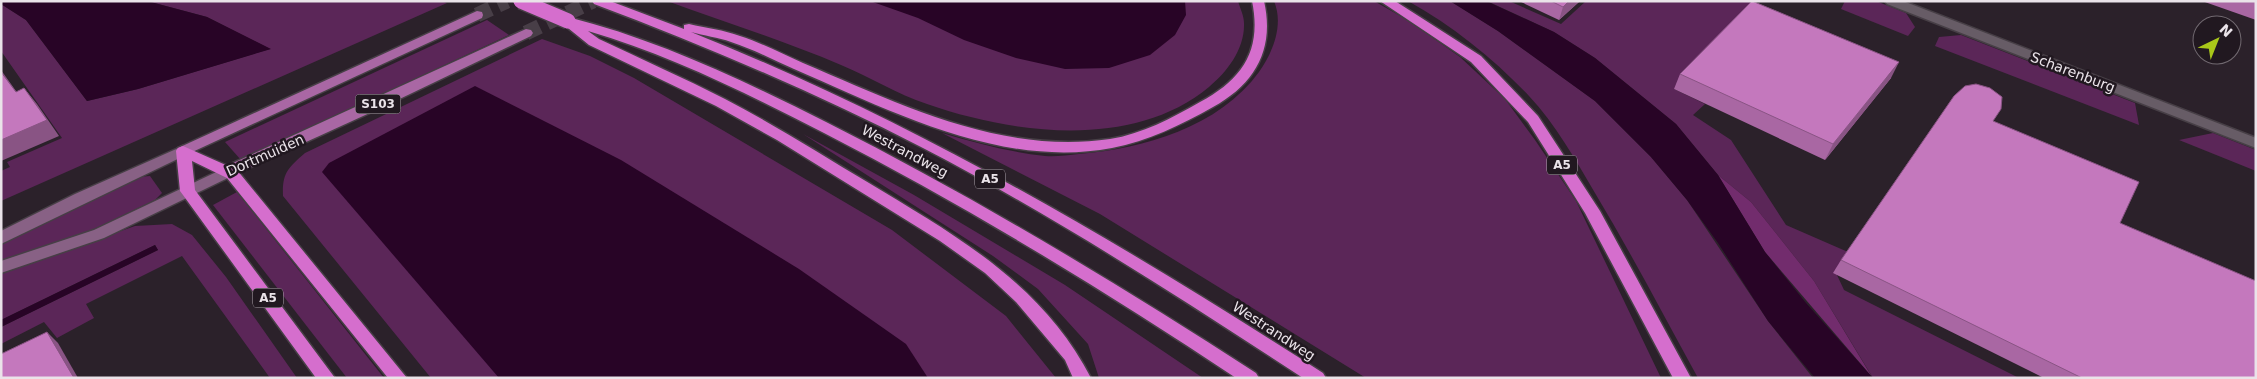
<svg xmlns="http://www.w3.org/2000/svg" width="2257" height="379" font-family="'DejaVu Sans',sans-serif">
	<rect width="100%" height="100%" fill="#2b212a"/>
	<g fill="#5b2658">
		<polygon points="147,1 440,1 447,3 1,201 1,171 10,167 7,162 62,138 1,51 1,4 26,20 87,101 138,89 270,49 207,17"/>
		<path d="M667,1H1238C1240,8 1244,16 1244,23C1245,49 1227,72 1209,87C1133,150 1013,134 927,104C897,94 870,77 841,65C784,41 725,22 667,1Z"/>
		<path d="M1274,1H1374L1409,21L1460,57L1505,99L1535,140L1576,201L1661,378H1366L1100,214L942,133C976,143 1009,152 1045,156C1056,157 1068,155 1079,154C1143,149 1219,127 1259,72C1273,52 1284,25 1274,1Z"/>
		<path d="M1408,1H1450L1498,31L1595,101L1651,157L1687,200L1768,321L1813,378H1698C1664,316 1631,253 1595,193C1575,159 1556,125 1529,96C1494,59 1453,26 1408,1Z"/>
		<polygon points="1487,1 1509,1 1561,24 1586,1 1757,1 1674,89 1705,104 1693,115 1731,140 1786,225 1848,252 1837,275 1844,290 2019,378 1873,378 1814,281 1751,202 1718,175 1676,124 1595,58 1554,32"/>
		<polygon points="1845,1 1876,1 1906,13 1915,27 1908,36 1841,9"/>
		<polygon points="487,20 509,35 241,160 225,142"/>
		<polygon points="1961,35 2135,103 2139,125 1935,46 1939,37"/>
		<path d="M542,39L590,56L634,78L892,230L1006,316L1056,378H431L283,196C282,173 288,168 305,153Z"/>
		<polygon points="2213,133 2256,150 2256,171 2179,140"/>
		<polygon points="803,134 914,195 1065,285 1203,378 1099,378 1088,344 1038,289 993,256"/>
		<polygon points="150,176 162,193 155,200 86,233 1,262 1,245 56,216 138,177"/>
		<polygon points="237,192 384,378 347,378 213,205"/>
		<polygon points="172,224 192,235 226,277 297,378 270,378 182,256 86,304 94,318 57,338 44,322 1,344 1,327 158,250 155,245 1,320 1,273 135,226"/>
	</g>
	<polygon fill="#722c6d" points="1718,175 1751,202 1814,281 1872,377 1765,252"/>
	<g fill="#280426">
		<polygon points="1,1 147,1 207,17 271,49 138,89 87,101 26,20 1,4"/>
		<polygon points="870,1 1185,1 1186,15 1175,35 1150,55 1109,68 1065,69 1016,58 964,40 918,18"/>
		<polygon points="1450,1 1486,1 1554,32 1595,58 1676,124 1718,175 1765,252 1806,303 1873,378 1815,378 1768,321 1718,243 1687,200 1651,157 1595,101 1498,31"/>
		<polygon points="475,86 621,160 799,269 906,344 928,378 499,378 322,172 329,163"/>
		<polygon points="155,245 158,250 1,327 1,320"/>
	</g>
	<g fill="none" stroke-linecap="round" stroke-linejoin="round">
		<g stroke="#483e47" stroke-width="15" stroke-dasharray="15 8" stroke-linecap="butt">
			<polyline points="477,15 507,1"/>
			<polyline points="526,33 593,1"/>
		</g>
		<defs>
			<polygon id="minor" points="1885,1 1903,1 2256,138 2256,148 1887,4"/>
			<g id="secondary">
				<polygon points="183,146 188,148 190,151 188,154 1,244 1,231 75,194"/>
				<polygon points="229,166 234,167 236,171 234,175 104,238 1,273 1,261 94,230"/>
			</g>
			<g id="primary">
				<polygon points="477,11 482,12 483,15 482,18 188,154 178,154 176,151 178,148"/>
				<polygon points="526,29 531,30 533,33 531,36 385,106 234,175 224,175 222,171 224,167"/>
			</g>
			<g id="motorway">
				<path d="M592,1H610L684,29V25L689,24C706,28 724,30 740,36C762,43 782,54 803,63C900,104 1001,155 1110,139C1142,134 1172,118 1200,102C1243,79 1262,50 1252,1H1264C1275,49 1255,84 1213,107C1181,125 1148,141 1112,148C1002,169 891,111 794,69C773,60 753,49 731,42C718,37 704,36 691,32C915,121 1121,243 1323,373L1326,378H1303C1179,297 1054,216 923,148C816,93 706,46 594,4Z"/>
				<polygon points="1380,1 1395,1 1481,56 1538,116 1600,211 1691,378 1673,378 1585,213 1528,122 1471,62"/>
				<path d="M568,17C659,40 745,81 828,123C976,198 1117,283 1256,373L1259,378H1236C1102,289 966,206 824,133C748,94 670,55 588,31L599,39C641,59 684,78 725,99C775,125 822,155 869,183C955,235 1043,284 1091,378H1073L1065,360L1016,302L985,273L940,241L777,140L716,106L589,45L563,24L562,21L563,18Z"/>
				<polygon points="183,146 237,170 407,378 388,378 227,178 192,161 195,190 335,378 316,378 183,195 180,191 176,151 178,148"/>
			</g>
		</defs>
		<use href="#minor" stroke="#473f46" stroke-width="3"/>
		<use href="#secondary" stroke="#473f46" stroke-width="3"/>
		<use href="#primary" stroke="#473f46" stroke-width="3"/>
		<use href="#motorway" stroke="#473f46" stroke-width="3"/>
		<use href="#minor" fill="#675c66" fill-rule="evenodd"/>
		<use href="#secondary" fill="#886185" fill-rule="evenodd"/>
		<use href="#primary" fill="#a967a4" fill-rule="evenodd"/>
		<use href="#motorway" fill="#d56ecd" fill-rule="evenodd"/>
		<defs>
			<polyline id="motorway-bridge" points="521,1 568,21"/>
		</defs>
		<use href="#motorway-bridge" stroke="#473f46" stroke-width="18" stroke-linecap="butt"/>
		<use href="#motorway-bridge" stroke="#d56ecd" stroke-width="15"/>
	</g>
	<g fill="#a967a3">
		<polygon points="1519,1 1580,1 1559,20"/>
		<polygon points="2202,1 2256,1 2256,20"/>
		<polygon points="1680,74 1891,78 1825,160 1674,89"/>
		<polygon points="2120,223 2256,378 2044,378 1833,273 1841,260"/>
	</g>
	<g fill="#895484">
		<polygon points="1569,1 1580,1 1559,20 1563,7"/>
		<polygon points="1899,62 1891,78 1825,160 1833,144"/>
		<polygon points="1,70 28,108 1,72"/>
		<polygon points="24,88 37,104 59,136 1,161 1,140"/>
		<polygon points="47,332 58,343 78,378 74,378"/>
	</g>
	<g fill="#c478bd" stroke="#895484">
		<polygon points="1551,1 1569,1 1563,7"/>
		<polygon points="1752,1 1899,62 1833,144 1680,74"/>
		<polygon points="1,72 16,92 24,88 47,120 1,140"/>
		<polygon points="1976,84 1990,88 2002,97 2001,109 1993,121 2139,182 2120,223 2256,281 2256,378 2082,378 1841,260 1954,96 1965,86"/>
		<polygon points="47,332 74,378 1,378 1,354"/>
	</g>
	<g text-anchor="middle" stroke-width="5" stroke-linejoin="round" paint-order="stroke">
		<g fill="#211820" stroke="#aea6ad" stroke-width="1">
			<rect x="355.5" y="94.5" width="45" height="19" rx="4"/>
			<rect x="1547" y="155.5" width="30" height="19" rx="4"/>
			<rect x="975" y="169.5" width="30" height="19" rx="4"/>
			<rect x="253" y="288.5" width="30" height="19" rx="4"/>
		</g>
		<g font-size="12" font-weight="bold" fill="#eae3e9">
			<text x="378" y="108">S103</text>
			<text x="1562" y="169">A5</text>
			<text x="990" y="183">A5</text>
			<text x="268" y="302">A5</text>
		</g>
		<g font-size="14" fill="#eae3e9" stroke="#211820">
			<text transform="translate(2073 72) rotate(21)" y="5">Scharenburg</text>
			<text transform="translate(905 151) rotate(28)" y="5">Westrandweg</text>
			<text transform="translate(265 155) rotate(-24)" y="5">Dortmuiden</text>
			<text transform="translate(1274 331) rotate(33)" y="5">Westrandweg</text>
		</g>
	</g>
	<rect width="2257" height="379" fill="none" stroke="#eae3e9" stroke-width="5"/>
	<g transform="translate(2217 40) rotate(43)"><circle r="24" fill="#211820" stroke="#716970"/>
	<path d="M0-4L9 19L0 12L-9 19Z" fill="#a9c719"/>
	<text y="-8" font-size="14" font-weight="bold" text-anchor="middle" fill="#eae3e9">N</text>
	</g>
</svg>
